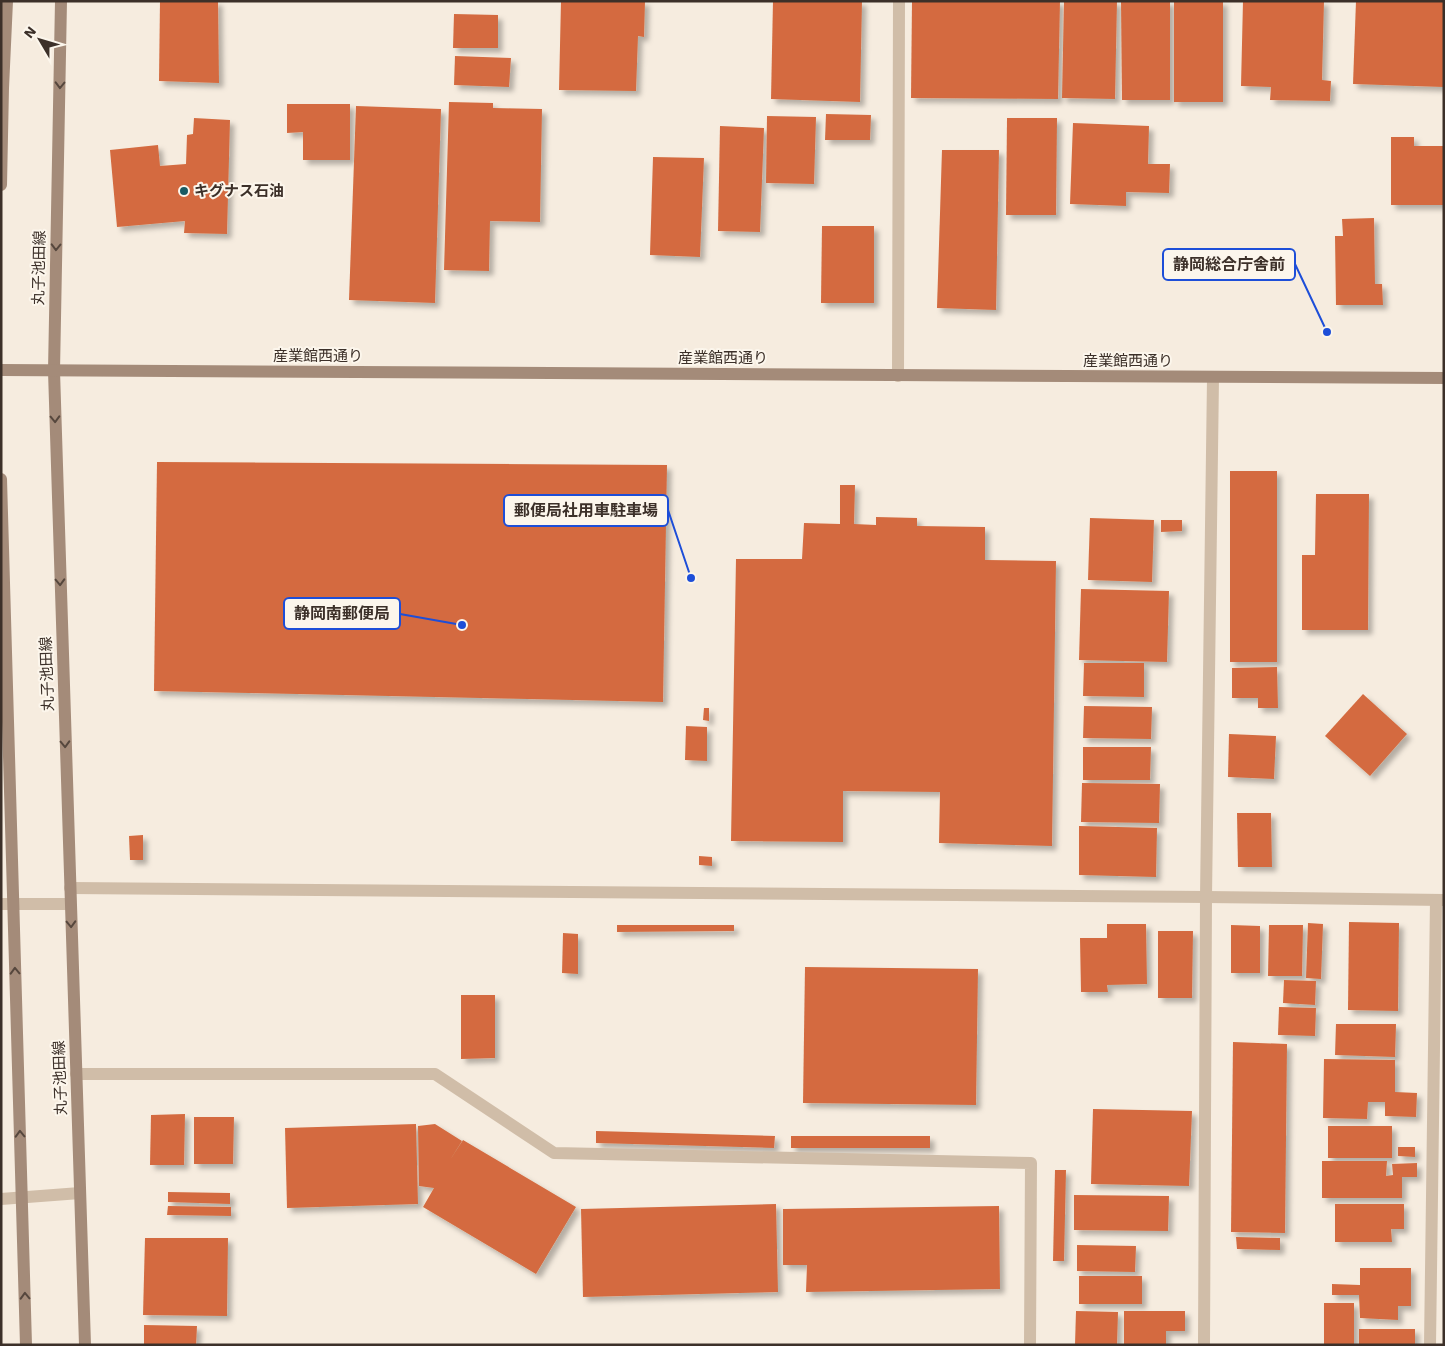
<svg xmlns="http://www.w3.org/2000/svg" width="1445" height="1346" font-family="'Work Sans','Noto Sans JP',sans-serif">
	<defs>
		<filter id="shadow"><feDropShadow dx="4.5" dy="4.5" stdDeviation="2.5" flood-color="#0004"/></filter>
	</defs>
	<rect width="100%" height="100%" fill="#f6ecdf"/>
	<g fill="#d46b3f" filter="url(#shadow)">
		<polygon points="160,1 218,1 219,83 159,81"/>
		<polygon points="561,1 645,1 644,37 638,36 636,91 559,90"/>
		<polygon points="773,1 862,1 860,102 771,99"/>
		<polygon points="912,1 1060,1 1058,99 911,98"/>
		<polygon points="1064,1 1117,1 1115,99 1062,98"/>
		<polygon points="1121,1 1170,1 1170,100 1122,100"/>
		<rect x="1174" y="1" width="49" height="101"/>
		<polygon points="1243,1 1324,1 1322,80 1331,81 1330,101 1270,100 1271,87 1241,86"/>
		<polygon points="1356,1 1444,1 1444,87 1353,84"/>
		<polygon points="454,14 498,15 498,48 453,48"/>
		<polygon points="455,56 511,58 509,87 454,85"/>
		<polygon points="449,102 493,103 493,108 542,109 540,222 490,221 489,271 444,270"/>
		<polygon points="287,104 350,104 350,160 303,160 303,132 287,133"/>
		<polygon points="356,106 441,109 435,303 349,300"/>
		<polygon points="826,114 871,115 870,140 825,140"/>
		<polygon points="767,116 816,117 814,184 766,183"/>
		<polygon points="194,118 230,120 227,234 184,233 185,221 117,227 110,150 158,145 160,166 186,164 187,135 193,134"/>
		<polygon points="1007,118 1057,118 1056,215 1006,215"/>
		<polygon points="1073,123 1149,126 1148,164 1170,164 1169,193 1126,192 1126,206 1070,204"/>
		<polygon points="720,126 764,128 760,232 718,231"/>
		<polygon points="1391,137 1414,137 1414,146 1444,146 1444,205 1391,205"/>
		<polygon points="942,150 999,150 996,310 937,308"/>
		<polygon points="653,157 704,158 700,257 650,255"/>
		<polygon points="1374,218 1375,284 1382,284 1383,305 1336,305 1335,236 1343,236 1342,219"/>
		<polygon points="822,226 874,226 874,303 821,303"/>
		<polygon points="157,462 667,465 663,702 154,691"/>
		<rect x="1230" y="471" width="47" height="191"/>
		<polygon points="840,485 855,485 854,524 876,525 876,517 917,518 917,526 985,527 985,560 1056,561 1052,846 939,843 940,792 843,791 843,842 731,841 736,559 802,559 804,523 840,524"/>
		<polygon points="1316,494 1369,494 1368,630 1302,630 1302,555 1315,555"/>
		<polygon points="1090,518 1154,520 1152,582 1088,580"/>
		<polygon points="1161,520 1182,520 1182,531 1161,532"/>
		<polygon points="1081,589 1169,591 1167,662 1079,660"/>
		<polygon points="1084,663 1144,663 1144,697 1083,696"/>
		<polygon points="1277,667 1278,708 1258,708 1258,698 1232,698 1232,668"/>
		<polygon points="1363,694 1407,734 1370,776 1325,736"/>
		<polygon points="1084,706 1152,707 1151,739 1083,738"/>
		<polygon points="704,708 709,708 709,721 703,720"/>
		<polygon points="686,726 707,727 707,761 685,760"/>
		<polygon points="1229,734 1276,736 1274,779 1228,777"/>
		<polygon points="1083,747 1151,747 1150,780 1083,780"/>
		<polygon points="1082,783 1160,784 1159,823 1081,822"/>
		<polygon points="1237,813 1271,813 1272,867 1238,867"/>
		<polygon points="1079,826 1157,828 1156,877 1079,875"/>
		<polygon points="143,835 143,860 130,860 129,836"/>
		<polygon points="699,856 712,857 712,866 699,865"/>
		<polygon points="1349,922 1399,923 1398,1011 1348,1010"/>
		<polygon points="1308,923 1323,924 1321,979 1306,978"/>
		<polygon points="1107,924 1146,924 1147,984 1107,985 1108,992 1081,992 1080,938 1107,938"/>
		<polygon points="617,925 734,925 734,931 617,932"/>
		<polygon points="1231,925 1260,926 1260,973 1231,973"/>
		<polygon points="1269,925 1303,925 1302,976 1268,976"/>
		<polygon points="1158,931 1193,931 1192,998 1158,998"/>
		<polygon points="563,933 578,934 578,974 562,973"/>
		<polygon points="805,967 978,969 976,1105 803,1103"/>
		<polygon points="1284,980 1316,981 1315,1005 1283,1003"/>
		<polygon points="461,995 495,995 495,1058 461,1059"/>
		<polygon points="1279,1007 1316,1008 1315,1036 1278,1035"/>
		<polygon points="1336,1024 1396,1024 1395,1057 1335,1055"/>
		<polygon points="1233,1042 1287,1044 1285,1233 1231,1232"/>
		<polygon points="1324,1059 1395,1060 1395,1092 1417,1093 1416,1117 1385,1116 1385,1102 1368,1102 1367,1119 1323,1118"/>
		<polygon points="1093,1109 1192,1111 1189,1186 1091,1184"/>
		<polygon points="185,1114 184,1165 150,1165 151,1115"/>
		<polygon points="194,1117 234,1117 233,1164 194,1164"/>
		<polygon points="416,1124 418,1204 287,1208 285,1128"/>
		<polygon points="435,1124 462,1141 450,1160 463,1140 576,1207 536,1274 423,1207 434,1188 419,1186 418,1126"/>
		<rect x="1328" y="1126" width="64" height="32"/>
		<polygon points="596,1131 775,1136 774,1148 596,1143"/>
		<rect x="791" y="1136" width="139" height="12"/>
		<polygon points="1398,1147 1415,1147 1415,1157 1398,1156"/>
		<polygon points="1322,1161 1387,1161 1386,1176 1393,1175 1392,1164 1417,1163 1417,1177 1402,1177 1402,1198 1322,1198"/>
		<polygon points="1055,1170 1066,1170 1064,1261 1053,1261"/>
		<polygon points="168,1192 230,1193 230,1204 168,1202"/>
		<polygon points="1074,1195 1169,1196 1168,1231 1074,1230"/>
		<polygon points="776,1204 778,1292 583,1297 581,1209"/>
		<polygon points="1335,1204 1404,1204 1404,1229 1391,1229 1392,1242 1335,1242"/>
		<polygon points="168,1206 231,1207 231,1216 167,1215"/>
		<polygon points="999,1206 1000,1289 806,1292 807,1265 783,1265 783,1209"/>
		<polygon points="1236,1237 1280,1238 1280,1250 1237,1249"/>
		<polygon points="145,1238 228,1238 227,1316 143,1315"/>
		<polygon points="1077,1245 1136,1246 1135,1272 1077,1271"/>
		<polygon points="1360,1268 1411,1268 1411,1306 1398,1306 1398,1320 1360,1318 1359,1295 1332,1295 1332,1284 1360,1285"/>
		<rect x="1079" y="1276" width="63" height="28"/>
		<rect x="1324" y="1303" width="30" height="42"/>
		<polygon points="1076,1311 1118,1312 1117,1345 1075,1345"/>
		<polygon points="1124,1311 1185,1311 1185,1331 1166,1331 1166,1345 1124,1345"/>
		<polygon points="144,1325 197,1326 196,1345 144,1345"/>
		<rect x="1359" y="1329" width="56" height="16"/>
	</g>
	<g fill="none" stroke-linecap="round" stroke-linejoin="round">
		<g stroke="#d0bda8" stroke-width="12">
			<polyline points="898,376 899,1"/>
			<polyline points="70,888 1206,897 1444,900"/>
			<polyline points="1,904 70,904"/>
			<polyline points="76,1074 435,1074 554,1153 1031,1163 1030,1345"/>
			<polyline points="1,1199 80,1193"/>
			<polyline points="1204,1345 1206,897 1213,378"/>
			<polyline points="1430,1345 1436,900"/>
		</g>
		<g stroke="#a48b79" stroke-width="12">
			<polyline points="61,1 54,371 85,1345"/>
			<polyline points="1,185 3,88 7,1"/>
			<polyline points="1,370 1444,378"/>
			<polyline points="1,479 26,1345"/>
		</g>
	</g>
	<defs><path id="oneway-chevron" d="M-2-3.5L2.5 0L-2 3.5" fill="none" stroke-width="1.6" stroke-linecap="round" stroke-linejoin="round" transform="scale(1.25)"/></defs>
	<g stroke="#56473d">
		<use href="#oneway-chevron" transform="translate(60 85) rotate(91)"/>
		<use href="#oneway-chevron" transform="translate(56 247) rotate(91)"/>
		<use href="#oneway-chevron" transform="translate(55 419) rotate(88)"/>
		<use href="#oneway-chevron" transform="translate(60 582) rotate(88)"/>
		<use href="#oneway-chevron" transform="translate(65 744) rotate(88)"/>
		<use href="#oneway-chevron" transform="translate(71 924) rotate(88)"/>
		<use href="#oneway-chevron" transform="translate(15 971) rotate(-92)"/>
		<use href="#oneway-chevron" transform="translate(20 1134) rotate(-92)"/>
		<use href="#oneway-chevron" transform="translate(25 1296) rotate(-92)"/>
	</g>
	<circle fill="#195b64" stroke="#fcf6ec" stroke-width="2" cx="184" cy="191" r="5"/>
	<g text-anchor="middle" stroke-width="4" stroke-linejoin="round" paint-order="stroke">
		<g font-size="15" font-weight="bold" fill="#3c3029" stroke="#fcf6ec" text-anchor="start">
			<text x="194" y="196">キグナス石油</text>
		</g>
		<g font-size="15" fill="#3c3029" stroke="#fcf6ec">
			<text transform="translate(39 268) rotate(-89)" y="5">丸子池田線</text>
			<text x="318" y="361">産業館西通り</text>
			<text x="723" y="363">産業館西通り</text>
			<text x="1128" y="366">産業館西通り</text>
			<text transform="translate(47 674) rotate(-92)" y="5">丸子池田線</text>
			<text transform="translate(60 1078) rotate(-92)" y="5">丸子池田線</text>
		</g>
	</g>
	<path fill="none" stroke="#1d4ed8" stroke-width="2" d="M1327 332L1295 264M691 578L668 510M462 625L400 614"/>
	<g fill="#1d4ed8" stroke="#fcf6ec" stroke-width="2">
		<circle cx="1327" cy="332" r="5"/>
		<circle cx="691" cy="578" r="5"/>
		<circle cx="462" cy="625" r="5"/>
	</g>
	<g fill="#fcf6ec" stroke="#1d4ed8" stroke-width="2">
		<rect x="1163" y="249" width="132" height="31" rx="5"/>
		<rect x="504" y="495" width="164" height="31" rx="5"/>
		<rect x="284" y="598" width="116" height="31" rx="5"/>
	</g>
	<g font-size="16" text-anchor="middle" font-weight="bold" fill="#3c3029">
		<text x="1229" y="270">静岡総合庁舎前</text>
		<text x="586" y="516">郵便局社用車駐車場</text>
		<text x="342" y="619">静岡南郵便局</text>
	</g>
	<rect width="1445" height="1346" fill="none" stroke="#3c3029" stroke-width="5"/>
	<g transform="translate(40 40) rotate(308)" stroke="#fcf6ec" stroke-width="4" paint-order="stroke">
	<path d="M0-4L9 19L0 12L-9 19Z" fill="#3c3029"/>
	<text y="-8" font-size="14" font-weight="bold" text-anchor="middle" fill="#3c3029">N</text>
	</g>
</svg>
